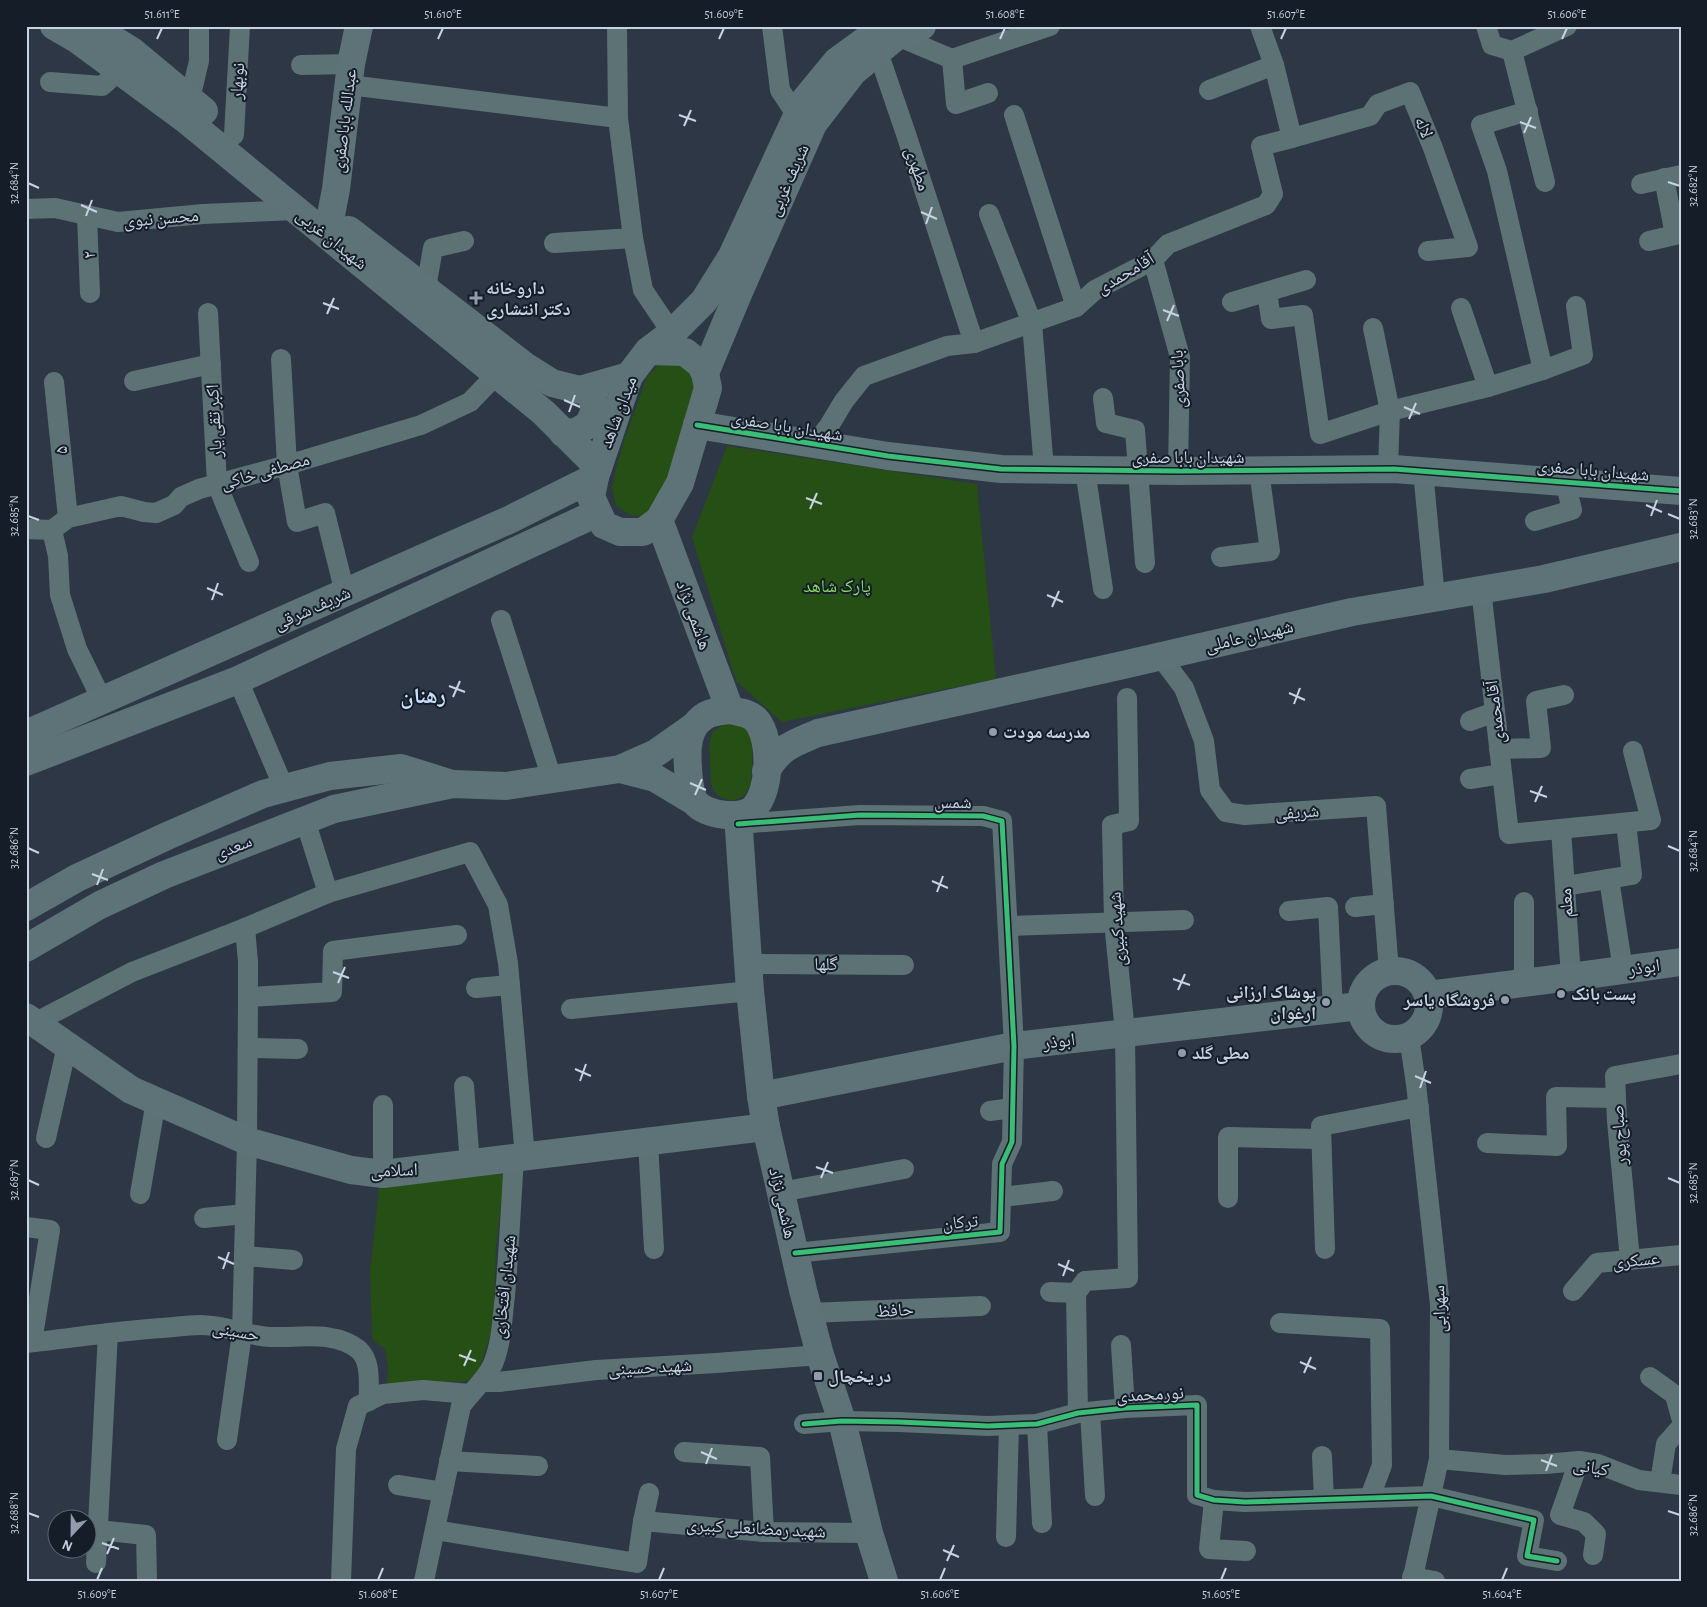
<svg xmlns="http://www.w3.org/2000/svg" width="1707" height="1607" font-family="'Alegreya Sans','Noto Naskh Arabic',sans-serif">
	<rect width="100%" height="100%" fill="#2d3745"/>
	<g fill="#254f14">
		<polygon points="682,362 699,385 667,487 645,516 630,515 616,506 612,488 616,468 626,435 647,377 660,363"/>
		<polygon points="727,446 977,484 996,679 782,722 736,681 692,537"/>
		<polygon points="737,722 748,730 753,742 751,785 744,796 732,801 720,797 713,790 711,781 709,743 713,731 724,725"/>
		<polygon points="505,1174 496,1247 495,1286 492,1329 480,1368 468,1381 387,1384 388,1368 385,1349 372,1339 370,1271 379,1188 470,1176"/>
	</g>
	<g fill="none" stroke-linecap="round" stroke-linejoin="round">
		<g stroke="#5d7274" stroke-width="20">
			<polyline points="617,26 618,118 633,238 643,290 672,333"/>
			<polyline points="772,26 780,90 797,116"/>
			<polyline points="1486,26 1492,45 1512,51 1567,26"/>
			<polyline points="897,36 952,59 1050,26"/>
			<polyline points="1512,51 1545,182"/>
			<polyline points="878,52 906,134 974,343"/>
			<polyline points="952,59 956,104 988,93"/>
			<polyline points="301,65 351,64"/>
			<polyline points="50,82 102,86 120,70"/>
			<polyline points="349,85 618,118"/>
			<polyline points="1209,90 1274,65"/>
			<polyline points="190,99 199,61 199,26"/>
			<polyline points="1014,115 1076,307"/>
			<polyline points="234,135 240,26"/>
			<polyline points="1292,138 1370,116 1378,104 1410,92 1433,148 1468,247 1428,251"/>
			<polyline points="1641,184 1681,175"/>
			<polyline points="26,209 55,208 118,222 203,214 296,210"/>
			<polyline points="989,214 1032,323 1044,469"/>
			<polyline points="87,216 90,293"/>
			<polyline points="1649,241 1675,235 1664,178"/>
			<polyline points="554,243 633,238"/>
			<polyline points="1153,260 1180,357 1178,471"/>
			<polyline points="426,288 433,248 464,241"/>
			<polyline points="1267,292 1271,319 1303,315 1320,434 1390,411 1488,387 1543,370 1497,171 1481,125 1528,111"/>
			<polyline points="1232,302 1306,280"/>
			<polyline points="1461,308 1488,387"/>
			<polyline points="208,313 217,484 249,562"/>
			<polyline points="1373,328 1390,411 1388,469"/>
			<polyline points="281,359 287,465 297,522 325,513 345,593"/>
			<polyline points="1543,370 1583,355 1576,306"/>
			<polyline points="134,381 211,364"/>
			<polyline points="54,382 68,518"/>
			<polyline points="1103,398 1106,423 1135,430 1145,563"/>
			<polyline points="815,444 829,426 844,401 864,376 947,346 974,343 1076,307 1095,290 1153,260 1168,244 1266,205 1273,194 1261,146 1292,138 1274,65 1260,26"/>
			<polyline points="1085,470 1103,589"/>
			<polyline points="1423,471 1435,597"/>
			<polyline points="1535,521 1572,510 1565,481"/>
			<polyline points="26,529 52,530 68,518 121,506 144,512 156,513 174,505 181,497 199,489 287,465 421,425 470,402 497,374"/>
			<polyline points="52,530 58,556 60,595 77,649 102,700"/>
			<polyline points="1221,557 1270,551 1259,471"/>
			<polyline points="1481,589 1509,834 1651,820 1633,751"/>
			<polyline points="501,620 552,779"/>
			<polyline points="1160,656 1184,688 1204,741 1210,790 1226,812 1245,815 1376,806 1389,971"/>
			<polyline points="238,680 284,788"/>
			<polyline points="1470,721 1495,712"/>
			<polyline points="1499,749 1541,748 1536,701 1564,695"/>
			<polyline points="1470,779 1502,774"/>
			<polyline points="305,820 328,893"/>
			<polyline points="738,824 860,815 983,816 1002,821 1014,1046 1012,1142 1002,1164 1000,1232 795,1253"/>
			<polyline points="1561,829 1571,977"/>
			<polyline points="1609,879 1623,970"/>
			<polyline points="1565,886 1632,875 1626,823"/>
			<polyline points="1355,907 1384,904"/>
			<polyline points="1289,911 1328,907 1333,1010"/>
			<polyline points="1008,926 1184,920"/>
			<polyline points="748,964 904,965"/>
			<polyline points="1524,983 1524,902"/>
			<polyline points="476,988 510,985"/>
			<polyline points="248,997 332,992 333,951 457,935"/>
			<polyline points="571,1009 750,991"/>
			<polyline points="34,1023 132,972 245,928 328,893 470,852 498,905 508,963 525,1157"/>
			<polyline points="1409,1037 1416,1084 1440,1305 1439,1459 1412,1581"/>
			<polyline points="248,1048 298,1049"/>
			<polyline points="464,1086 470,1164"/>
			<polyline points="383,1105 383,1174"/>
			<polyline points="990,1111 1012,1108"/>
			<polyline points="46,1138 67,1046"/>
			<polyline points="648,1142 654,1249"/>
			<polyline points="1487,1143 1557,1146 1556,1097 1616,1098"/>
			<polyline points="781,1192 904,1169"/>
			<polyline points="140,1194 156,1101"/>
			<polyline points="1002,1197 1053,1191"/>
			<polyline points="1228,1198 1228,1137 1321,1139"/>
			<polyline points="204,1218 245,1214"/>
			<polyline points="26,1227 50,1230 32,1342"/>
			<polyline points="1325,1249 1321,1126 1419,1107"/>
			<polyline points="244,1256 293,1260"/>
			<polyline points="1630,1260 1617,1121 1615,1076 1681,1064"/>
			<polyline points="1573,1291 1597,1263 1681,1255"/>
			<polyline points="1050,1292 1076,1293"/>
			<polyline points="809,1313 981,1306"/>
			<polyline points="1280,1323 1380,1329 1382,1465 1370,1497"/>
			<path d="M26,1343C72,1338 117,1331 162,1328C175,1327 188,1325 200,1325C226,1325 246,1336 271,1337C300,1338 335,1330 359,1350C372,1362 368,1384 369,1401"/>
			<polyline points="1121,1345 1125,1408"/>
			<polyline points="1650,1377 1675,1395 1681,1417"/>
			<polyline points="481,1382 499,1382 596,1370 716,1363 820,1355"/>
			<polyline points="1090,1412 1095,1496"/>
			<polyline points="1078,1413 1076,1293 1085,1281 1128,1278 1125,1032 1114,922 1112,825 1129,821 1127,698"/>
			<polyline points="804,1424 842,1421 899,1422 988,1426 1037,1424 1078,1413 1125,1408 1197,1405 1197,1495 1214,1500 1245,1502 1431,1496 1534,1520 1527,1556 1557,1561"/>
			<polyline points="1037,1424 1042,1523"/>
			<polyline points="227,1440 242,1333 247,1141 248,997 248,962 245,928"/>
			<polyline points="684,1452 760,1457 764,1532"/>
			<polyline points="1322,1456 1324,1499"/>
			<polyline points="1439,1459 1505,1465 1545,1464 1579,1461 1598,1464 1639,1480 1681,1485"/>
			<polyline points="449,1461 538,1466"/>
			<polyline points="1579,1461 1560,1515 1584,1522 1596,1534 1593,1555"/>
			<polyline points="1660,1482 1666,1444 1681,1427"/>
			<polyline points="398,1485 443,1492"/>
			<polyline points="1214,1500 1209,1549 1246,1551"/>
			<polyline points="643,1521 764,1532 869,1533"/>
			<polyline points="435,1530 637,1563 643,1521 649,1493"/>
			<polyline points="88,1531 98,1530 146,1535 147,1581"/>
			<polyline points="1006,1537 1009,1425"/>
			<polyline points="96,1563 108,1333"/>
			<polyline points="1412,1577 1435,1581"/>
			<polyline points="341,1581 346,1449 358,1406 383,1394 423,1390 470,1394"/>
			<path d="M424,1581L461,1406C471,1392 486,1380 493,1364C502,1342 502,1319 505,1296C509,1250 511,1204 514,1158"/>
		</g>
		<g stroke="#5d7377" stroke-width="28">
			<polyline points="54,26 78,40 185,119 544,413 598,467"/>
			<polyline points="92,26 132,51 204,111"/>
			<polyline points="331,215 336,189 351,64 359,26"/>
			<polyline points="349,230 525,366 552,383 580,390 629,376"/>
			<polyline points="648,351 685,352 700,364 705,373 708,388 680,483 659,520 643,532 620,532 604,525 591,497 595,477 629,376 648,351 672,333 704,301 732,256 804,101 837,61 885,26"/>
			<polyline points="705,373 738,294 813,124 853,72 897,36 922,26"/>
			<polyline points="697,425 888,456 1001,469 1178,471 1394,469 1681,491"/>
			<polyline points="563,433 576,432 588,425 594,413 593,400 587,389"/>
			<polyline points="659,520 730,710"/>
			<path d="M730,710C739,712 751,713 757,721C772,740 771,790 754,808C743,820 705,816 695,802C691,796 690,786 689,780C687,760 684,732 701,719C708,712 720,711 730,710Z"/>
			<polyline points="26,734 511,519 595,477"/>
			<polyline points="26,762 238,680 597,513"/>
			<polyline points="620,769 655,778 695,802"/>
			<path d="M766,771C781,746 793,744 818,733L1123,665L1352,612L1544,579L1681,547"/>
			<polyline points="738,815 750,991 761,1096 766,1127 803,1290 820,1355 842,1421 869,1533 884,1581"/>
			<polyline points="26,907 77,878 167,836 263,794 330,776 401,768 449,783"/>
			<polyline points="26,948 100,905 164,875 334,809 453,784 506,786 620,769 656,753 693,727"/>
			<circle cx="1395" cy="1005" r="34"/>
			<polyline points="1428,995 1593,974 1681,962"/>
			<polyline points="26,1017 131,1090 156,1101 247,1141 351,1170 383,1174 766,1127"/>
			<polyline points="761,1096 1014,1046 1360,1006"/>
		</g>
		<defs>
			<g id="cycleway">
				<polyline points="697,425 888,456 1001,469 1178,471 1394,469 1681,491"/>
				<polyline points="738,824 860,815 983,816 1002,821 1014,1046 1012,1142 1002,1164 1000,1232 795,1253"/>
				<polyline points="804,1424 842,1421 899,1422 988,1426 1037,1424 1078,1413 1125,1408 1197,1405 1197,1495 1214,1500 1245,1502 1431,1496 1534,1520 1527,1556 1557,1561"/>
			</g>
		</defs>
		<use href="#cycleway" stroke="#151d28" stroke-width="8"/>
		<use href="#cycleway" stroke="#3abd76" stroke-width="5"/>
	</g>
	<path fill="none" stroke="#c7d3e3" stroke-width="2" d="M157,39L162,28M438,39L443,28M719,39L724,28M1000,39L1005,28M1281,39L1286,28M1562,39L1567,28M679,115L696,121M1520,122L1536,128M684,126L691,110M1524,133L1531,117M1668,182L1680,186M28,183L39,188M81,205L97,212M921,212L937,219M86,216L92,200M926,224L932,207M323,303L339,309M1163,310L1179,316M327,314L334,298M1167,321L1174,305M564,400L580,407M1404,407L1420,414M569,412L575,395M1409,419L1416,403M806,498L822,504M1646,505L1662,512M810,509L817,493M1668,514L1680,519M28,516L39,520M1651,516L1657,500M207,588L223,595M1047,595L1063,602M212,600L218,583M1052,607L1059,591M449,686L465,692M1289,693L1305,700M453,697L460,681M1294,704L1300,688M690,783L706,790M1530,791L1547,797M695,795L702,779M1535,802L1542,786M1668,846L1680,851M28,848L39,853M92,874L108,880M932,881L948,888M97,885L103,869M937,892L943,876M333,972L349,978M1173,979L1190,985M338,983L345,967M1178,990L1185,974M575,1069L591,1076M1415,1076L1431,1083M580,1081L586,1064M1420,1088L1426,1071M816,1167L833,1173M821,1178L828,1162M1668,1178L1680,1183M28,1180L39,1185M218,1257L234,1264M1058,1264L1074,1271M223,1269L229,1252M1063,1276L1069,1260M459,1355L476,1361M1300,1362L1316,1369M464,1366L471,1350M1304,1373L1311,1357M701,1452L717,1459M1541,1460L1557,1466M706,1464L712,1448M1546,1471L1552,1455M1668,1511L1680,1515M28,1513L39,1517M102,1543L119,1549M943,1550L959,1557M107,1554L114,1538M947,1561L954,1545M97,1580L102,1568M378,1580L383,1568M659,1580L664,1568M940,1580L945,1568M1221,1580L1226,1568M1502,1580L1507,1568"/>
	<g fill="#919cac" stroke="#151d28" stroke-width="2">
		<path d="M473.5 290.5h5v5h5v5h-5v5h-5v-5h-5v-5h5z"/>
		<circle cx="993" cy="732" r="5"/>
		<circle cx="1561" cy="994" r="5"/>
		<circle cx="1505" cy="1000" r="5"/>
		<circle cx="1326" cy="1002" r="5"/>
		<circle cx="1182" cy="1053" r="5"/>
		<rect x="813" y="1371" width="10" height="10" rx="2.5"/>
	</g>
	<g text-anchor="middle" stroke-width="4" stroke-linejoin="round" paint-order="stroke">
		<g font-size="18" fill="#c7d3e3" stroke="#151d28">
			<text transform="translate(237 81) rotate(-86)" y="6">نوبهار</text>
			<text transform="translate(344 121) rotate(-83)" y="6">عبدالله باباصفری</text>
			<text transform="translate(1424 127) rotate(68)" y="6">لاله</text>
			<text transform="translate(918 169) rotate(72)" y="6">مطهری</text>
			<text transform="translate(788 180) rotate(-66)" y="6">شریف غربی</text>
			<text transform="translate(161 218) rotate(-5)" y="6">محسن نبوی</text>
			<text transform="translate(332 239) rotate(39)" y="6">شهیدان غربی</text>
			<text transform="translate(89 255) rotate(-92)" y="6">۲</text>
			<text transform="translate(1125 273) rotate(-31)" y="6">آقامحمدی</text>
			<text transform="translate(1178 379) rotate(-93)" y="6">باباصفری</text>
			<text transform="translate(618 412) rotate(-69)" y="6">میدان شاهد</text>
			<text transform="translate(214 421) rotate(-93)" y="6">اکبر تقی یار</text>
			<text transform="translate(787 426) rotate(9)" y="6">شهیدان بابا صفری</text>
			<text transform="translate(61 450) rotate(-96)" y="6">۵</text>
			<text x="1188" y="463">شهیدان بابا صفری</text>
			<text transform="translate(1593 470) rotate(5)" y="6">شهیدان بابا صفری</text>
			<text transform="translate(265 471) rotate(-16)" y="6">مصطفی خاکی</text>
			<text transform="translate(312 608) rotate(-24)" y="6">شریف شرقی</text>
			<text transform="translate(694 615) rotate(70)" y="6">هاشمی نژاد</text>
			<text transform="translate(1249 636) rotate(-13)" y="6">شهیدان عاملی</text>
			<text transform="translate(1495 712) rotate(-97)" y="6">آقامحمدی</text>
			<text transform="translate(953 802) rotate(1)" y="6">شمس</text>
			<text transform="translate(1297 812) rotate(-4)" y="6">شریفی</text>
			<text transform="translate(233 847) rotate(-22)" y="6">سعدی</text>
			<text transform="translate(1566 903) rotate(-94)" y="6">معلم</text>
			<text transform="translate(1117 929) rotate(-94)" y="6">شهید کبیری</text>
			<text x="826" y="970">گلها</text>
			<text transform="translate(1644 967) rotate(-8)" y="6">ابوذر</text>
			<text transform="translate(1059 1041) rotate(-7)" y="6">ابوذر</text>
			<text transform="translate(1619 1135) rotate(-94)" y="6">صباح پور</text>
			<text transform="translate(394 1170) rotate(-2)" y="6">اسلامی</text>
			<text transform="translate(783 1203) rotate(77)" y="6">هاشمی نژاد</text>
			<text transform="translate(960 1222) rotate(-6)" y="6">ترکان</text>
			<text transform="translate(1636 1260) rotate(-6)" y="6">عسکری</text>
			<text transform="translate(504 1287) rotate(-84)" y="6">شهیدان افتخاری</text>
			<text transform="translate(1439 1309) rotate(-92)" y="6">سهرابی</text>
			<text transform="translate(895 1310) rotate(-3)" y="6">حافظ</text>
			<text transform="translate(236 1331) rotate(10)" y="6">حسینی</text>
			<text transform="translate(650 1367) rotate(-3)" y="6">شهید حسینی</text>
			<text transform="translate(1150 1394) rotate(-3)" y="6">نورمحمدی</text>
			<text transform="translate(1591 1467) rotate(10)" y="6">کیانی</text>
			<text transform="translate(756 1528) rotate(3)" y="6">شهید رمضانعلی کبیری</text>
		</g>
		<g font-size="18" font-weight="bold" fill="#c7d3e3" stroke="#151d28" text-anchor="start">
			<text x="486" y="294">داروخانه<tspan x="486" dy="21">دکتر انتشاری</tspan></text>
			<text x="1003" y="738">مدرسه مودت</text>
			<text x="1316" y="998" text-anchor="end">پوشاک ارزانی<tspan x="1316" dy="21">ارغوان</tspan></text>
			<text x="1571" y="1000">پست بانک</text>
			<text x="1495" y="1006" text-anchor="end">فروشگاه یاسر</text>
			<text x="1192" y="1059">مطی گلد</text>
			<text x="828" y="1382">در یخچال</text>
		</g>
		<g font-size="18" fill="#88dc66" stroke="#151d28">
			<text x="837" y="592">پارک شاهد</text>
		</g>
		<g font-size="22" font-weight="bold" fill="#c7deff" stroke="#151d28">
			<text x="423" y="703">رهنان</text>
		</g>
	</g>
	<rect width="1707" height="1607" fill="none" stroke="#151d28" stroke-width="55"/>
	<g transform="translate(72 1534) rotate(202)"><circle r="24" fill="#151d28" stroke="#5c6673"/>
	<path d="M0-4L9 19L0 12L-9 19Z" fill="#919cac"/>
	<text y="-8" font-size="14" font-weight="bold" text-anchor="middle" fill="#c7d3e3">N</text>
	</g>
	<rect x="28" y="28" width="1652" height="1552" fill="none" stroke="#c7d3e3" stroke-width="2"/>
	<g font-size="12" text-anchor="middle" fill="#c7d3e3">
		<text x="162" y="18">51.611°E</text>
		<text x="443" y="18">51.610°E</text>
		<text x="724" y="18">51.609°E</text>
		<text x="1005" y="18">51.608°E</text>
		<text x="1286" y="18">51.607°E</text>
		<text x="1567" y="18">51.606°E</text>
		<text transform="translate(14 183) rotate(-90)" y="4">32.684°N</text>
		<text transform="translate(1693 186) rotate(-90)" y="4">32.682°N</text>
		<text transform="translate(14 516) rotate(-90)" y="4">32.685°N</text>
		<text transform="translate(1693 519) rotate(-90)" y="4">32.683°N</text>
		<text transform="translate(14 848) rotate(-90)" y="4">32.686°N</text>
		<text transform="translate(1693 851) rotate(-90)" y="4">32.684°N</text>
		<text transform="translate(14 1180) rotate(-90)" y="4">32.687°N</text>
		<text transform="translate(1693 1183) rotate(-90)" y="4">32.685°N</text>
		<text transform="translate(14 1513) rotate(-90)" y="4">32.688°N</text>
		<text transform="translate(1693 1515) rotate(-90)" y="4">32.686°N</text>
		<text x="97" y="1598">51.609°E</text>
		<text x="378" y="1598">51.608°E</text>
		<text x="659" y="1598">51.607°E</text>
		<text x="940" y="1598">51.606°E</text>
		<text x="1221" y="1598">51.605°E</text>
		<text x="1502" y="1598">51.604°E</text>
	</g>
</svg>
